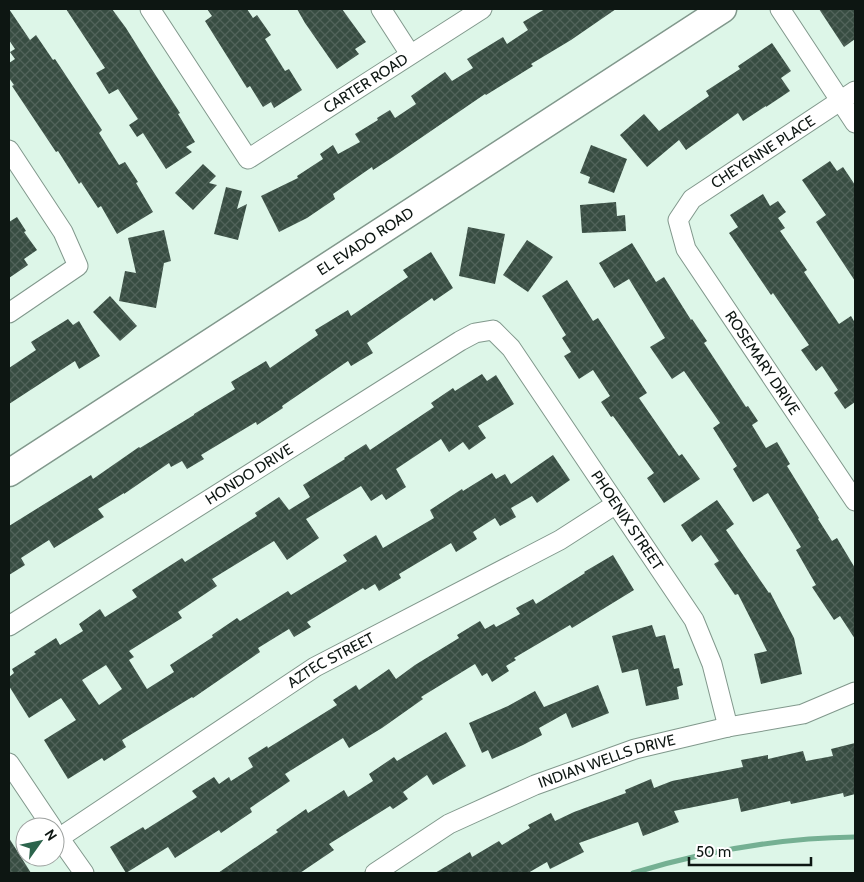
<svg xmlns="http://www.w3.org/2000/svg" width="864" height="882" font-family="Cabin,sans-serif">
	<defs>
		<pattern id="building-cross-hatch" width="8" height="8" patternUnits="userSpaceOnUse" patternTransform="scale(1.25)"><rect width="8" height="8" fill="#384d42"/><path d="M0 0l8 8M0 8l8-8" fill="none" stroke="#51635a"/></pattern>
	</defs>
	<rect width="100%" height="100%" fill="#ddf6e8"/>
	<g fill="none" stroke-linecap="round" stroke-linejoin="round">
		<path stroke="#75b093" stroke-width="5" d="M633,873C705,851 780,838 855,837"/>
	</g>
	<g fill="url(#building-cross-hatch)" fill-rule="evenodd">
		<polygon points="9,9 30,40 36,35 53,60 55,59 102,130 99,133 119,165 125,162 138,182 136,183 153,212 117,234 101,206 98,208 81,182 79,184 58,151 56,152 12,86 14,85 9,78 9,63 15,59 10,52 15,49 9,40"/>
		<polygon points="66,9 112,9 126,28 151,68 180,113 178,114 195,142 186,147 192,152 166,169 143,133 137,137 129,125 138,119 118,89 109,94 96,73 105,68"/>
		<polygon points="207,9 247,9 253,18 257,15 271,35 265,39 285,71 289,69 302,90 274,108 271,102 263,107 250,86 247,88 205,21 212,16"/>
		<polygon points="297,9 342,9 366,42 355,49 359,54 337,69 305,23"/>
		<polygon points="545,9 616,9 571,40 531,64 533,66 486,95 485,94 393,157 373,170 372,167 333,194 335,199 307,218 279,232 261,196 298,178 297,176 323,159 320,154 333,145 338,154 360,142 355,134 378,120 377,118 390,110 395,118 416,104 411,96 445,72 452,81 473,68 467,59 503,37 507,44 528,30 523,22"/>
		<polygon points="819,9 855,9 855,39 844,47"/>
		<polygon points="772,43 791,71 781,78 790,91 766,107 766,106 743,121 738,113 686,150 679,140 647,167 620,135 644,114 659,131 709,96 706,91 740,69 738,66"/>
		<polygon points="591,145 627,159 614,193 588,183 590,177 580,173"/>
		<polygon points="830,161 837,171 843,167 855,185 855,281 816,222 826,215 802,180"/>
		<polygon points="203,164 216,176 209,183 217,185 193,210 175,193"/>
		<polygon points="226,187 242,191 237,209 247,204 238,240 214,234"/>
		<polygon points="763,194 770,206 778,201 786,212 778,218 785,228 780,231 807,270 804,272 839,324 851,316 855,323 855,402 845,409 834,393 838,390 822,366 816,371 801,350 809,345 773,293 771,295 729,233 738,227 730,215"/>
		<polygon points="616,202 617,216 625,215 626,231 582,233 580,205"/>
		<polygon points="17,217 26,231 24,232 37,250 24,259 28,265 9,278 9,222"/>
		<polygon points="468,227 505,234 495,284 459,276"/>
		<polygon points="164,230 171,261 164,263 156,308 119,301 125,271 136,273 128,238"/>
		<polygon points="527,240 553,257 528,292 503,275"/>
		<polygon points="632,243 656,282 664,277 691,320 692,319 707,341 704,343 746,407 748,406 758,421 752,425 766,448 777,442 790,464 787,466 819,518 818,519 832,541 837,538 855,568 855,639 840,616 834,620 812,587 816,585 796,550 801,547 768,493 753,502 733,469 737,466 713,428 720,423 684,371 672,379 650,347 665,338 629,279 614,288 599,263"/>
		<polygon points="431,252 453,288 434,301 432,298 367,343 373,353 351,366 348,361 282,406 283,408 257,425 256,422 201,455 204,459 187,469 182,461 171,467 169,463 124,494 124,493 98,509 104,517 54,548 49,540 21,558 25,565 9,575 9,526 91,475 93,479 139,447 140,448 194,415 194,414 235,389 231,382 266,361 270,368 318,335 315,330 348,310 351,316 408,277 403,270"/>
		<polygon points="567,280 593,321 598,318 647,393 639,398 679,456 682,454 700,479 664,503 647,478 654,473 613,416 611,417 601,402 610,396 593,370 579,379 564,356 571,352 562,338 566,335 542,296"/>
		<polygon points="110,296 137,326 120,341 93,312"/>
		<polygon points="68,319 73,325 79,321 100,356 79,369 75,361 9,404 9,368 36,350 31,342"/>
		<path d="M482,374L487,381L496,375L514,404L478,426L486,438L469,450L463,442L449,452L441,439L396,469L406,487L386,500L382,494L371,501L361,486L306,519L319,538L287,560L274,541L212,579L217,586L178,612L182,618L129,651L134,657L129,660L147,689L174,672L170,665L213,637L212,635L237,618L240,621L288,591L291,595L347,561L343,555L376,535L383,548L434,518L430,510L462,489L463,491L492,473L496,479L505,474L511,484L553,455L570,480L537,503L532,496L511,508L516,517L500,526L495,518L473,532L477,539L456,552L451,543L399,574L401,578L379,591L375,584L365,590L363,588L307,622L311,627L294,637L289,629L258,648L260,652L193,698L192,697L122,740L126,747L104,761L102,758L68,779L44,740L76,720L61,698L29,718L9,686V677L14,673L12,669L36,654L34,652L56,638L60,645L83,631L79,624L100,609L105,617L137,597L132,590L182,558L185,562L257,516L255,513L279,497L289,510L310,497L303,485L345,459L344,458L366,444L370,450L434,407L431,403L453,388L455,391ZM106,665L122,689L99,705L82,680Z"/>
		<polygon points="717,500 734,524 726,530 769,593 770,592 794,638 802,674 761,684 754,654 767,651 738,594 735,595 714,564 719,561 701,535 692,542 681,525"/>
		<polygon points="613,555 634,590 572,628 570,625 514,658 516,660 506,666 509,671 492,682 487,673 482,676 475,664 421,697 423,699 382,728 349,748 343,738 285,774 290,781 250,808 252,812 221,833 219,830 175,858 168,847 126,873 110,847 143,827 145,830 197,797 192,791 214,777 219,784 229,777 231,781 253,767 248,758 267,746 268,748 337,705 333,700 356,685 359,690 389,669 396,679 415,665 459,638 457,635 480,621 485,629 494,624 496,627 520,614 516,608 533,599 536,604 585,573 584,572"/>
		<polygon points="652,625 656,637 665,635 674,669 679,668 683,685 677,687 679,699 646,706 638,669 622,673 612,636"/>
		<polygon points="598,685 609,713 572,728 566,713 539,728 542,735 523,745 492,759 488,750 482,753 469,723 508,706 535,691 544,707"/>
		<polygon points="446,732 466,766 433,785 427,775 403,792 408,799 393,809 390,806 329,844 334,850 300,873 218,873 278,832 276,830 306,809 308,813 344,790 348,797 373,781 369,774 394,757 397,761"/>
		<polygon points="855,743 855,794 844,797 843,793 791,804 790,801 741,812 738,798 674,811 679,822 643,836 638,822 579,843 584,852 550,869 547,862 528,873 435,873 470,852 472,857 499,841 502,845 530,828 528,825 551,813 555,821 574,812 626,793 625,790 651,779 654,788 672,781 743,767 741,760 768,755 768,759 803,751 806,761 833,756 831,749"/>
		<polygon points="9,838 31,873 9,873"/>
	</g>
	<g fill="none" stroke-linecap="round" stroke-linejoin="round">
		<defs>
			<g id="street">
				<path id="s1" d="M150,9L248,159L482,9"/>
				<polyline points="381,9 410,54"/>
				<polyline points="780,9 855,123"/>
				<path id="s2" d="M855,91L692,199L678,220L686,249L855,501"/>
				<polyline points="9,150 63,232 78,266 9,313"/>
				<path id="s3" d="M9,626L460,341L475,333L493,330L511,348L694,620L712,664L728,727"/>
				<polyline points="9,763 52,827"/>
				<polyline points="55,832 84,873"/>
				<path id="s4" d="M59,838L315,667L560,540L616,504"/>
				<path id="s5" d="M375,873L449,824L535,785L635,749L728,727L803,714L855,692"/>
			</g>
			<g id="secondary">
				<path id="s6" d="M9,473L723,9"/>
			</g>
		</defs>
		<use href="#street" stroke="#81988c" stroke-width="21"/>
		<use href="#secondary" stroke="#81988c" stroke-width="29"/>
		<use href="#street" stroke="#fff" stroke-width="19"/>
		<use href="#secondary" stroke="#fff" stroke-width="26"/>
	</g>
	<g text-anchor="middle" stroke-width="5" stroke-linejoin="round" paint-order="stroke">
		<g font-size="15" fill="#0d1612" stroke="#fff">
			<text dy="5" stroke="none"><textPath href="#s1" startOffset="319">CARTER ROAD</textPath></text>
			<text transform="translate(763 152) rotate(-33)" y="5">CHEYENNE PLACE</text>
			<text dy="5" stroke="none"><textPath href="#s6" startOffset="425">EL EVADO ROAD</textPath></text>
			<text dy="5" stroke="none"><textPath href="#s2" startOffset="388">ROSEMARY DRIVE</textPath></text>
			<text dy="5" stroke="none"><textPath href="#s3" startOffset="284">HONDO DRIVE</textPath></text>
			<text dy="5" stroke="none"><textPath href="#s3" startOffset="802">PHOENIX STREET</textPath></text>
			<text dy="5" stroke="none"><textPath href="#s4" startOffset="325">AZTEC STREET</textPath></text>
			<text dy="5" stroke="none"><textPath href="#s5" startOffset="259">INDIAN WELLS DRIVE</textPath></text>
		</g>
	</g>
	<rect width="864" height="882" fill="none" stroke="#0d1612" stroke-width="20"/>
	<g transform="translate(40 842) rotate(57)"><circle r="24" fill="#ffffff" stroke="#9ea2a0"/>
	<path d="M0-4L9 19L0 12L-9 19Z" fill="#2c644c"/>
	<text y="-8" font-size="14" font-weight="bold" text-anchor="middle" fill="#0d1612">N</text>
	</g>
	<path d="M689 857v8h122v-8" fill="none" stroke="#0d1612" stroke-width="2.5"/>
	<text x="696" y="857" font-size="15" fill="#0d1612" stroke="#ffffff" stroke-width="4" paint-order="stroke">50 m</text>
</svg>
